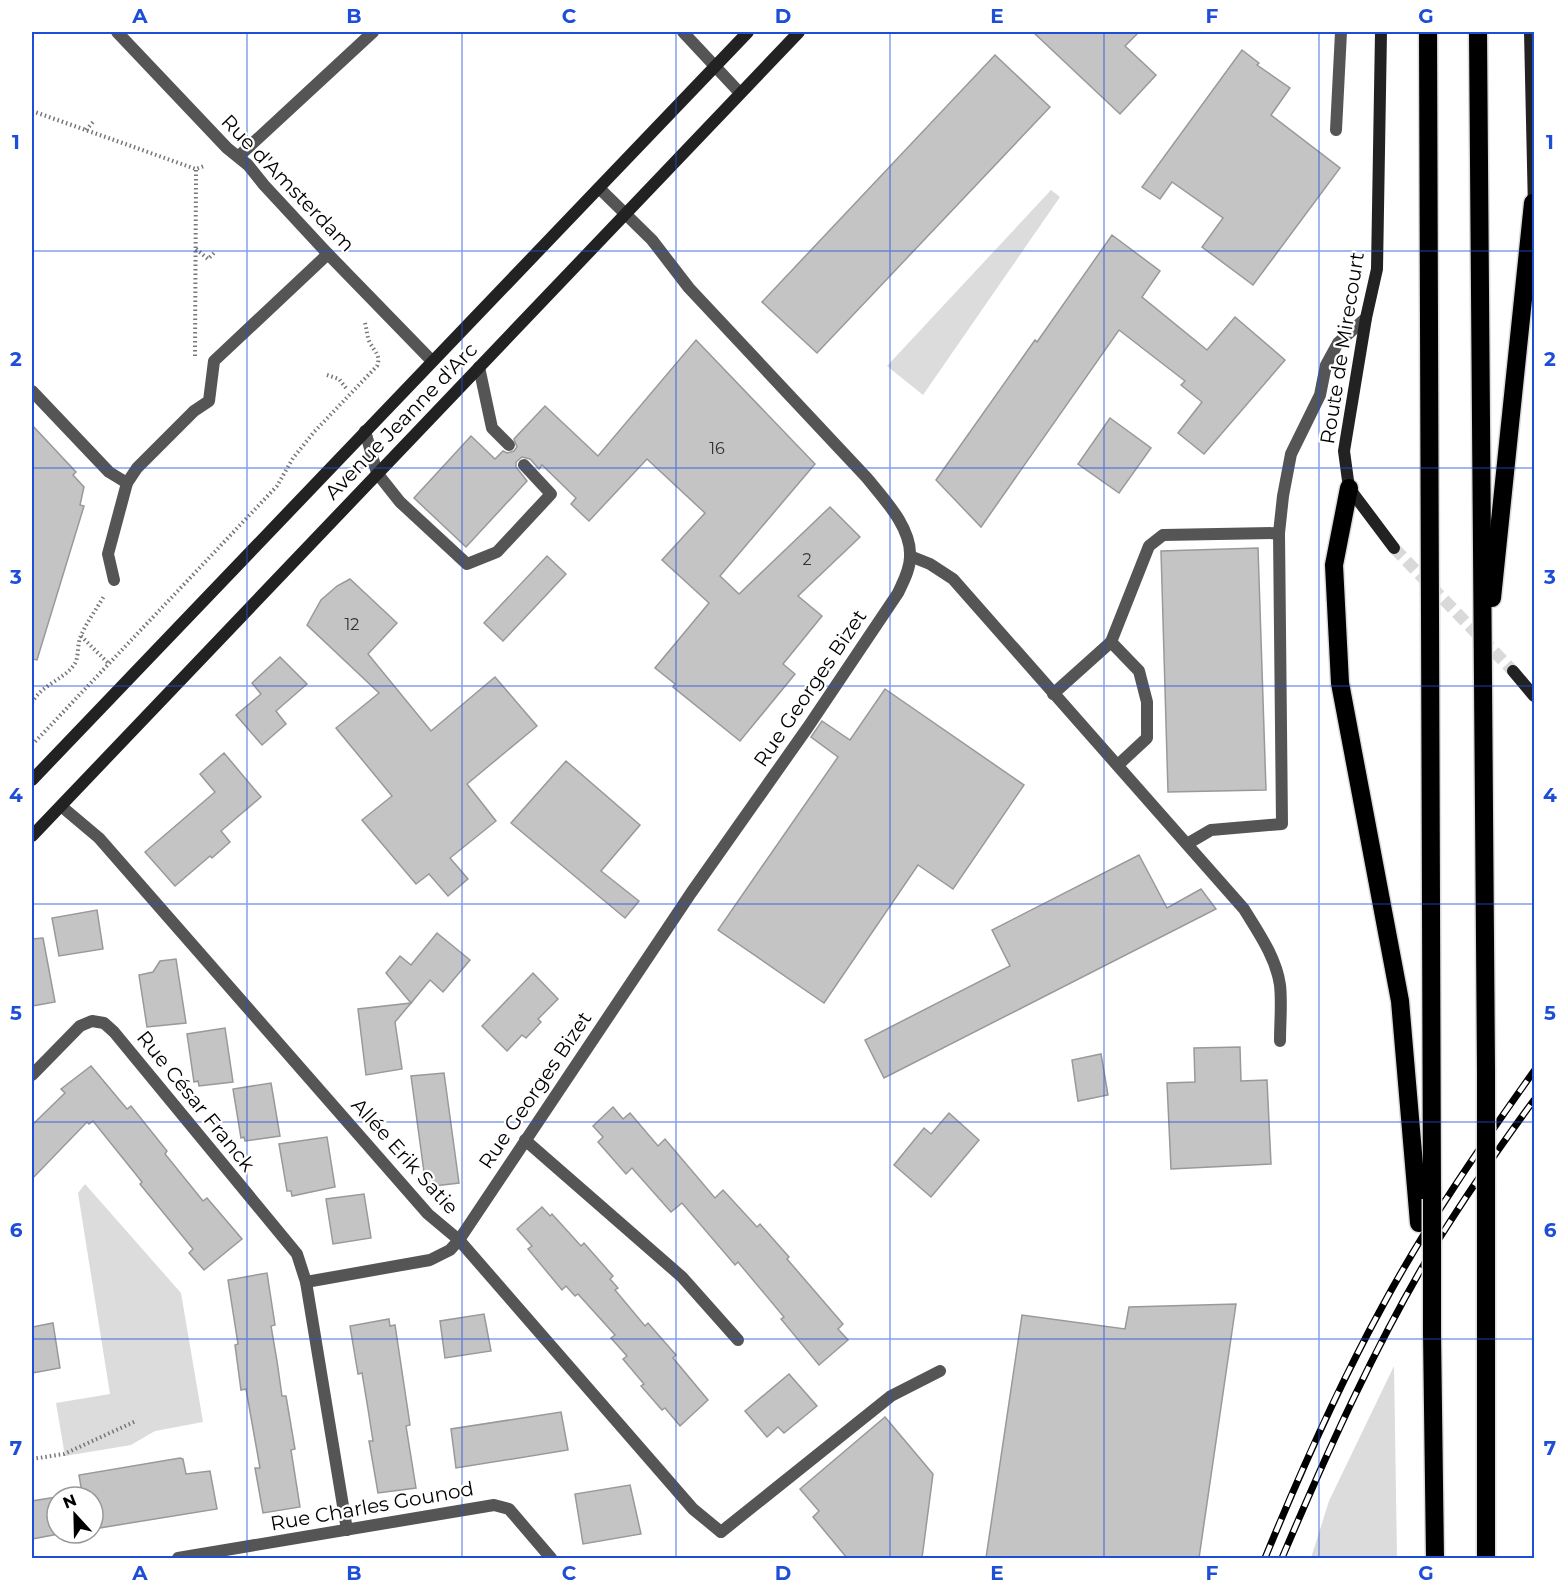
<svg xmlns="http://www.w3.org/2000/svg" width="1566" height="1590" font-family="Montserrat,sans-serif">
	<rect width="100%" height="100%" fill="#fff"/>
	<g fill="#dcdcdc">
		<polygon points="1051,190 1060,197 923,395 887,366"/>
		<polygon points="85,1184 181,1293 203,1422 155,1431 131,1445 65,1456 56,1403 110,1394 78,1193"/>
		<polygon points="1394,1366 1397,1558 1311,1558 1329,1501"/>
	</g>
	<g fill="#c4c4c4" stroke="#999" stroke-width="1.5">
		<polygon points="1033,32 1139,32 1125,46 1156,75 1120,114"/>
		<polygon points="1242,50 1259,63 1257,65 1290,88 1271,115 1340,168 1253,285 1202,247 1223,218 1172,182 1160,199 1142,187"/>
		<polygon points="995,55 1050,107 817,353 762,302"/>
		<polygon points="1112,235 1160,271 1142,297 1207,350 1235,317 1285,360 1204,454 1178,433 1202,402 1181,385 1185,381 1119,330 981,527 936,480 1035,340 1037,342"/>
		<polygon points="696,340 815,464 720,576 739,594 830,507 860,537 798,596 822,616 783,664 795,674 740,741 673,687 675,684 655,668 709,603 662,560 705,513 647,459 589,521 571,504 576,498 542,465 539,469 530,459 522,457 516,462 516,467 527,481 466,547 414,498 471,436 495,459 503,451 507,453 514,451 517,447 514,439 545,406 598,456"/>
		<polygon points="1110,418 1151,448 1119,493 1078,464"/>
		<polygon points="32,425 76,472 73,475 84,487 80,505 84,506 37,660 32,659"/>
		<polygon points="1258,548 1266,790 1168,792 1161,551"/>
		<polygon points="547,556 566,574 503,641 484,623"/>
		<polygon points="350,579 397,623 368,654 431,731 495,677 537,726 467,784 496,821 450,858 468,879 448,896 429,874 416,884 362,820 392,796 336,728 379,693 307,625 321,600 337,586"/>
		<polygon points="280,657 307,684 276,711 286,724 262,745 236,715 261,694 252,683"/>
		<polygon points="885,689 1024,785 953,889 918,865 824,1003 718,930 838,757 811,737 822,721 850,740"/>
		<polygon points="224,753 261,797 221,831 230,842 212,858 210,856 175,886 145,852 215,792 200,774"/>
		<polygon points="566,761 640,825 601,871 639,901 625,918 511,823"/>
		<polygon points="1139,855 1167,908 1201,889 1216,909 884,1078 865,1040 1010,966 992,930"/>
		<polygon points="97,910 103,949 59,956 52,918"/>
		<polygon points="437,933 470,960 443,992 430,980 411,1003 386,973 400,956 411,965"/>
		<polygon points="43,938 55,1002 32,1006 32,939"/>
		<polygon points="176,959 186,1023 147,1027 139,975 153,972 160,961"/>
		<polygon points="533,973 558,999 538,1019 541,1022 526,1038 522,1035 507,1051 482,1026"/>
		<polygon points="411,1003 395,1022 402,1069 366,1075 358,1009"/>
		<polygon points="225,1028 233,1082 199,1086 198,1081 194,1082 187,1034"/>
		<polygon points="1240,1047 1241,1081 1267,1080 1271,1164 1171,1169 1167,1083 1195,1082 1194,1048"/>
		<polygon points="1101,1054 1108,1095 1078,1101 1072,1060"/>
		<polygon points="91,1066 127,1109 131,1106 167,1151 165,1154 203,1201 207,1198 242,1239 204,1270 189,1253 193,1249 140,1184 142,1182 93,1121 89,1124 87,1122 32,1179 32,1125 65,1093 61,1089"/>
		<polygon points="444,1073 459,1183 426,1187 411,1076"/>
		<polygon points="271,1083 280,1136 245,1141 244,1137 241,1138 233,1089"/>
		<polygon points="613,1107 623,1119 630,1113 658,1146 665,1139 715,1198 723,1190 757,1227 760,1224 789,1257 787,1259 843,1324 838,1329 848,1340 819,1365 781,1319 784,1317 738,1262 735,1265 682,1203 671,1212 632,1168 626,1174 598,1142 603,1137 593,1126"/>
		<polygon points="949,1113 979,1140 931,1197 894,1165 924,1128 931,1134"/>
		<polygon points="327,1137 335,1187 292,1196 291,1191 287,1191 279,1144"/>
		<polygon points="364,1194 371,1238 333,1244 326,1199"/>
		<polygon points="542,1207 550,1216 552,1214 581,1246 584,1243 613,1276 610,1279 618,1288 615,1290 645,1326 648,1323 676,1355 673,1358 708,1400 680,1426 665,1408 662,1410 641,1386 644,1384 623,1359 627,1356 611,1338 615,1335 578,1294 575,1296 566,1286 562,1290 528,1249 532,1246 517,1229"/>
		<polygon points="267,1273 275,1325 271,1326 277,1361 282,1396 286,1396 295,1449 291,1450 300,1507 263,1513 255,1468 260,1468 246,1389 241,1390 235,1345 238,1344 228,1280"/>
		<polygon points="1236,1304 1199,1558 986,1558 1022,1315 1125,1329 1129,1307"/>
		<polygon points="484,1314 491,1351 445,1358 440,1321"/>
		<polygon points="389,1319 390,1326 395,1325 410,1425 406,1426 416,1488 378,1493 369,1441 373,1441 368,1409 362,1373 358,1374 350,1326"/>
		<polygon points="53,1323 60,1368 32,1373 32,1327"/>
		<polygon points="789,1374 817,1406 784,1433 778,1427 767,1437 745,1411"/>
		<polygon points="561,1412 568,1450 456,1468 451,1429"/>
		<polygon points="885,1417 933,1474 922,1558 847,1558 813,1517 819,1511 800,1489"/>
		<polygon points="180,1458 183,1459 186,1474 210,1471 217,1509 93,1529 93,1497 57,1497 57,1533 64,1533 32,1539 32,1501 82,1493 79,1475"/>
		<polygon points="630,1485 641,1534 583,1544 575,1494"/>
	</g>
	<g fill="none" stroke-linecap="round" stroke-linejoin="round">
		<polyline stroke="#d9d9d9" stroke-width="12" stroke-dasharray="12 6" stroke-linecap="butt" points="1394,548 1513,671"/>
		<defs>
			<g id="motorway">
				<polyline points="1428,32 1432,1199"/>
				<polyline points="1478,32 1486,1070"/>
				<polyline points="1349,488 1334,565 1340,683 1400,1001 1419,1223"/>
				<polyline points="1492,598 1533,203"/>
				<polyline points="1486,1188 1486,1558"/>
				<polyline points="1432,1333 1435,1558"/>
			</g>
		</defs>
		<use href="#motorway" stroke="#dbdbdb" stroke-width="21"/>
		<g stroke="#777" stroke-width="4" stroke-dasharray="1.5 3" stroke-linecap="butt">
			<polyline points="32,111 196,169 204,166"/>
			<polyline points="86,130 93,122"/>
			<polyline points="196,249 208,259 215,252"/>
			<polyline points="195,356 196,169"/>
			<polyline points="327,375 339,379 346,388"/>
			<polyline points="81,636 109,664"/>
			<path d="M32,703C41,685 63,680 74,665C79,658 77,647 80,638C86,623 96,610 104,596"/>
			<path d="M32,745L277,486L293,458L314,432L377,366C381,356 375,352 370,343C367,337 367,330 365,323"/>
			<polyline points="32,1459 64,1454 136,1421"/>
		</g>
		<g stroke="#555" stroke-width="12">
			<polyline points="1336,130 1341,32"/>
			<polyline points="479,367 492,428 509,445"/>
			<polyline points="365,431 377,473 400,502 467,564 497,552 551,494 524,465"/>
			<polyline points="1279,533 1283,496 1291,454 1320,395 1326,365 1338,343 1366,318"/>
			<path d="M910,556L930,564L953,579L1244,909C1258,932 1276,957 1280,985C1282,1003 1280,1022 1280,1041"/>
			<polyline points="1111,642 1149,546 1163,535 1279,533 1282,824 1211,830 1187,844"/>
			<polyline points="1053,694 1111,642 1139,671 1147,702 1147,738 1118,765"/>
			<polyline points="61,806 99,838 428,1214 459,1240"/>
			<polyline points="721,1532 891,1396 940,1371"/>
		</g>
		<g stroke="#555" stroke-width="12">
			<polyline points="117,32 227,148 248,165 264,185 328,254 432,361"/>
			<polyline points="683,32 740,93"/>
			<polyline points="239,156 373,32"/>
			<polyline points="32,391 109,472 127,483"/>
			<polyline points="114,580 108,554 127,483 137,468 194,411 209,401 214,361 328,254"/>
			<polyline points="32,1075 80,1026 92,1021 104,1023 114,1032 297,1254 306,1282 347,1530"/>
			<polyline points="525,1140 682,1277 738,1340"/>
			<polyline points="459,1240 693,1509 721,1532"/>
			<path d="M306,1282L430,1260L450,1250L459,1240L691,893L808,727L898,593C903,582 910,570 910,557C912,528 884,499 867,478L689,288L652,240L599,188"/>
			<polyline points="178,1558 494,1505 509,1509 551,1558"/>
		</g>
		<g stroke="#222" stroke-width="12">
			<polyline points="1381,32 1377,269 1366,318 1344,451 1349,488 1394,548"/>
			<polyline points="1530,32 1534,210"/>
			<polyline points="1513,671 1534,696"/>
			<polyline points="32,780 748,32"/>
			<polyline points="32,836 799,32"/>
		</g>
		<use href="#motorway" stroke="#000" stroke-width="18"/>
		<defs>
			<g id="rail">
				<path d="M1265,1558C1300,1473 1337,1389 1382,1307C1426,1225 1480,1147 1534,1071"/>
				<path d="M1282,1558C1328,1450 1377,1341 1439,1239C1469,1191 1501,1145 1534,1100"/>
			</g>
		</defs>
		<use href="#rail" stroke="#000" stroke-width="7"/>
		<use href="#rail" stroke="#fff" stroke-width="4.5" stroke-dasharray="14" stroke-linecap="butt"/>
		<defs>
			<g id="motorway-bridge">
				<polyline points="1486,1070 1486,1188"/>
				<polyline points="1432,1199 1432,1333"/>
			</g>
		</defs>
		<use href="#motorway-bridge" stroke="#dbdbdb" stroke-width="21" stroke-linecap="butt"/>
		<use href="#motorway-bridge" stroke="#000" stroke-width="18"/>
	</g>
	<path fill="none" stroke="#1d4ed8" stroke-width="1.5" stroke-opacity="0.55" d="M247,32V1558M462,32V1558M676,32V1558M890,32V1558M1104,32V1558M1319,32V1558M32,251H1534M32,468H1534M32,686H1534M32,904H1534M32,1122H1534M32,1339H1534"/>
	<g text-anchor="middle" stroke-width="4.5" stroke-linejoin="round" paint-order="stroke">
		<g font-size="16" fill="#313131">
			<text x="717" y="454">16</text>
			<text x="807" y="565">2</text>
			<text x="352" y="630">12</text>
		</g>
		<g font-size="20" fill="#000" stroke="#fff">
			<text transform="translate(288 183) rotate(46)" y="7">Rue d'Amsterdam</text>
			<text transform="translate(1342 348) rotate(-81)" y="7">Route de Mirecourt</text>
			<text transform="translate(401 421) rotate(-46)" y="7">Avenue Jeanne d'Arc</text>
			<text transform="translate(810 688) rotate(-56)" y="7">Rue Georges Bizet</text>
			<text transform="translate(535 1090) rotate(-56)" y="7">Rue Georges Bizet</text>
			<text transform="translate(196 1101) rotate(51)" y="7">Rue César Franck</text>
			<text transform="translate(405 1156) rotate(48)" y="7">Allée Erik Satie</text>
			<text transform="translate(372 1506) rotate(-10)" y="7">Rue Charles Gounod</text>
		</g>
	</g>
	<rect width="1566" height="1590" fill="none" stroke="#ffffff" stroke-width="66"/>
	<g transform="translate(75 1515) rotate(338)"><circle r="28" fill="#ffffff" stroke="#999999" stroke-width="1.5"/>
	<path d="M0-4.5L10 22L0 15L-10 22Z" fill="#000000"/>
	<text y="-9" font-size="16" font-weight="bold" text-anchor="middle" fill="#000000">N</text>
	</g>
	<rect x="33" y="33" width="1500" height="1524" fill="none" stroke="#1d4ed8" stroke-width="2"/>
	<g font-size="20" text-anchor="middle" font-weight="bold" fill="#1d4ed8">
		<text x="140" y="23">A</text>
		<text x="354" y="23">B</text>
		<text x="569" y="23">C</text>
		<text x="783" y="23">D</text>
		<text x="997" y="23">E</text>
		<text x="1212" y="23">F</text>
		<text x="1426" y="23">G</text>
		<text x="16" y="149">1</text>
		<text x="1550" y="149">1</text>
		<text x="16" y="366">2</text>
		<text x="1550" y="366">2</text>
		<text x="16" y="584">3</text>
		<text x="1550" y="584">3</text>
		<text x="16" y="802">4</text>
		<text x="1550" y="802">4</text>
		<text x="16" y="1020">5</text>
		<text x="1550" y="1020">5</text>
		<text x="16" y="1237">6</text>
		<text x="1550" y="1237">6</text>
		<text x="16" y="1455">7</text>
		<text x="1550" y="1455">7</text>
		<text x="140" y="1580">A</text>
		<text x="354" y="1580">B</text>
		<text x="569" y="1580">C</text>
		<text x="783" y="1580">D</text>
		<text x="997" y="1580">E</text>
		<text x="1212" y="1580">F</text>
		<text x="1426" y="1580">G</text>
	</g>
</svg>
